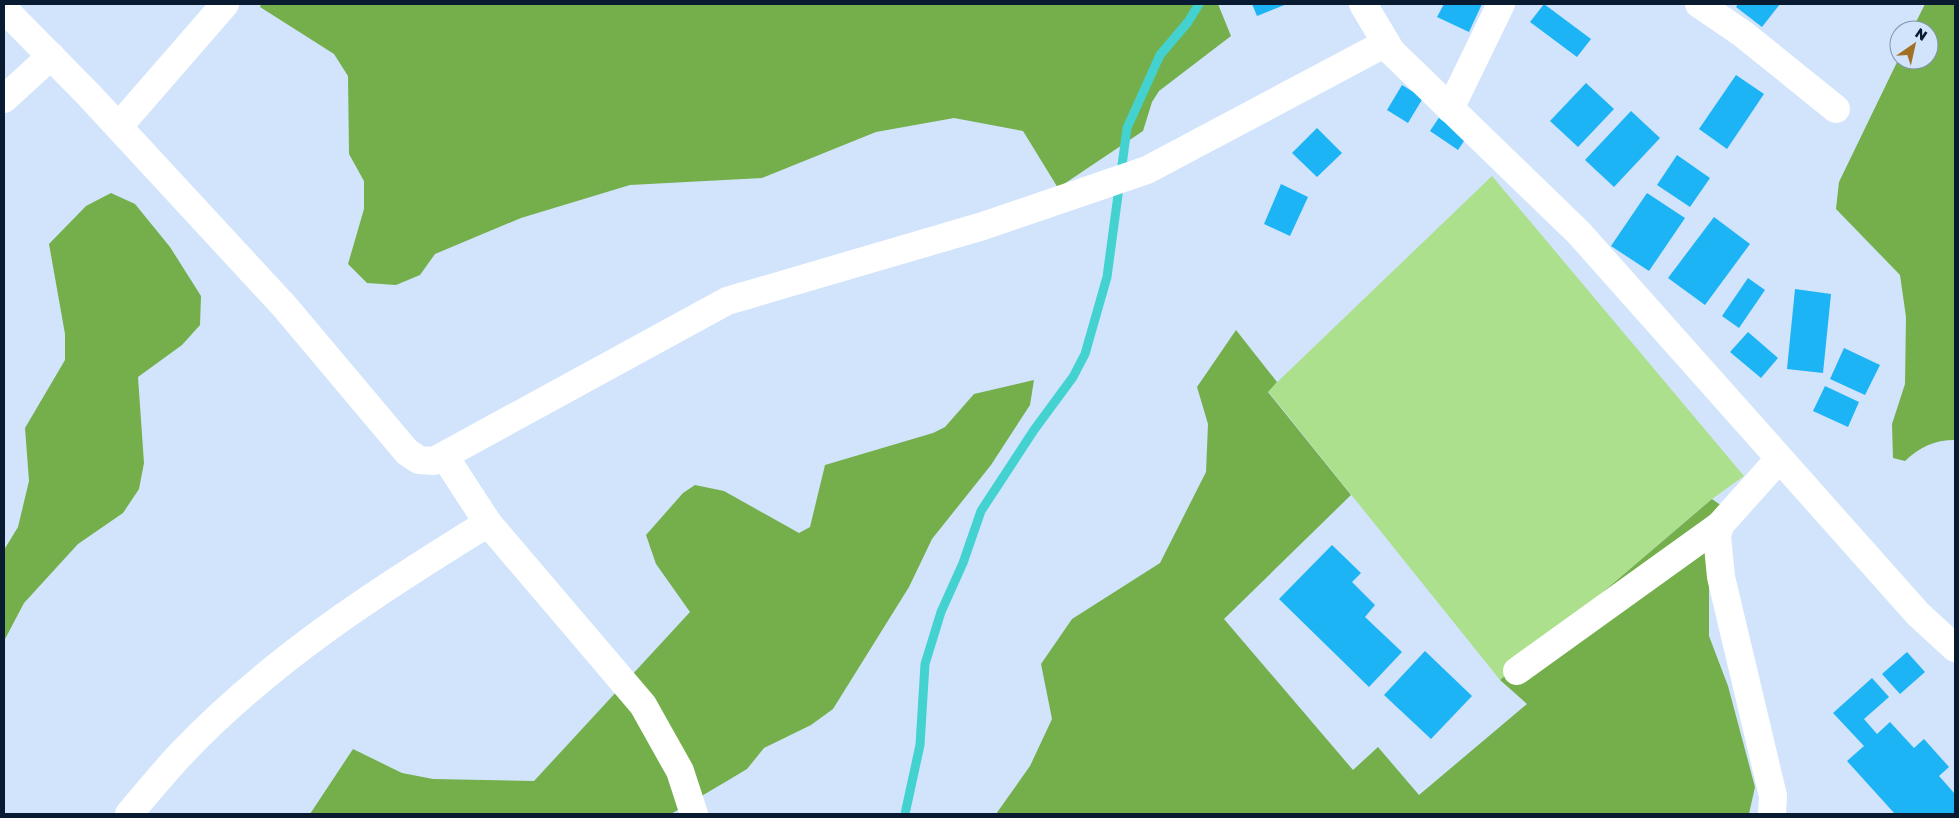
<svg xmlns="http://www.w3.org/2000/svg" width="1959" height="818" font-family="'Golos Text',sans-serif">
	<rect width="100%" height="100%" fill="#d1e4fc"/>
	<polygon fill="#ade08d" points="1492,176 1744,476 1712,499 1500,680 1268,391"/>
	<g fill="#74af4b">
		<polygon points="261,4 1218,4 1231,36 1159,91 1152,102 1143,131 1058,188 1023,131 954,118 876,132 762,178 630,185 521,218 435,254 420,275 396,285 367,283 348,264 364,209 364,181 349,154 348,76 334,54 260,7"/>
		<path d="M1925,4H1955V440C1934,440 1920,447 1905,461L1893,458L1892,424L1905,384L1906,317L1900,275L1836,209L1839,182L1899,58V60H1929V30H1912Z"/>
		<polygon points="111,193 135,204 170,247 201,296 200,325 182,345 138,377 144,463 139,489 123,513 78,544 24,603 4,641 4,550 18,527 29,481 25,428 65,360 65,334 49,244 86,206"/>
		<polygon points="1236,330 1277,382 1268,392 1351,495 1224,619 1353,770 1378,747 1419,795 1527,704 1500,680 1712,499 1726,509 1709,566 1709,636 1728,686 1755,787 1749,814 996,814 1030,766 1052,719 1041,664 1072,619 1160,563 1206,472 1208,424 1197,387"/>
		<polygon points="1034,380 1030,405 991,465 932,539 909,587 833,709 811,725 764,748 747,769 727,781 671,814 310,814 353,749 402,773 433,779 534,781 690,612 656,564 646,535 683,493 695,485 724,491 799,533 810,527 825,465 933,433 945,427 974,394"/>
	</g>
	<g fill="none" stroke-linecap="round" stroke-linejoin="round">
		<polyline stroke="#44d2d1" stroke-width="9" points="905,814 920,745 925,664 941,612 963,563 981,511 1034,430 1073,377 1085,354 1107,277 1127,128 1160,55 1188,22 1199,4"/>
	</g>
	<g fill="#1db4f5">
		<polygon points="1252,4 1287,4 1257,16"/>
		<polygon points="1444,4 1482,4 1469,32 1437,17"/>
		<polygon points="1544,4 1591,39 1577,57 1530,22"/>
		<polygon points="1738,4 1780,4 1762,27 1736,7"/>
		<polygon points="1736,75 1764,94 1727,149 1699,129"/>
		<polygon points="1586,83 1614,109 1578,147 1550,121"/>
		<polygon points="1402,85 1423,98 1408,123 1387,110"/>
		<polygon points="1631,111 1660,138 1614,187 1585,160"/>
		<polygon points="1442,113 1470,132 1458,150 1430,131"/>
		<polygon points="1317,128 1342,153 1317,177 1292,153"/>
		<polygon points="1677,155 1710,178 1690,207 1657,185"/>
		<polygon points="1281,184 1308,197 1290,236 1264,224"/>
		<polygon points="1647,193 1685,218 1649,271 1611,246"/>
		<polygon points="1714,217 1750,244 1705,305 1668,278"/>
		<polygon points="1748,278 1765,290 1739,328 1722,316"/>
		<polygon points="1795,289 1831,294 1823,373 1787,369"/>
		<polygon points="1748,332 1778,358 1761,378 1730,352"/>
		<polygon points="1844,348 1880,365 1865,395 1830,379"/>
		<polygon points="1825,386 1859,402 1848,427 1813,411"/>
		<polygon points="1332,545 1361,573 1352,582 1375,605 1365,617 1402,652 1369,687 1279,599"/>
		<polygon points="1425,651 1472,696 1431,739 1384,695"/>
		<polygon points="1907,652 1925,672 1900,694 1882,674"/>
		<polygon points="1872,678 1889,697 1864,719 1877,734 1890,722 1914,748 1924,739 1949,767 1939,776 1955,794 1955,814 1895,814 1847,761 1864,746 1833,713"/>
	</g>
	<g fill="none" stroke-linecap="round" stroke-linejoin="round">
		<g stroke="#fff" stroke-width="28">
			<polyline points="1699,4 1743,34 1836,109"/>
			<polyline points="4,9 88,94 285,307 407,452 419,460 434,461 727,301 983,226 1147,170 1386,43"/>
			<polyline points="4,99 51,56"/>
			<polyline points="1450,109 1501,4"/>
			<polyline points="119,126 225,4"/>
			<polyline points="488,523 643,705 680,771 694,814"/>
			<polyline points="1517,671 1720,525"/>
			<path d="M129,814C146,794 163,773 181,754C270,660 379,590 488,523L445,457"/>
			<polyline points="1772,814 1773,796 1721,577 1717,536 1720,525 1779,459"/>
		</g>
		<polyline stroke="#fff" stroke-width="28" points="1363,4 1391,51 1579,233 1918,614 1955,648"/>
	</g>
	<rect width="1959" height="818" fill="none" stroke="#091b31" stroke-width="10"/>
	<g transform="translate(1914 45) rotate(34)"><circle r="24" fill="#d1e4fc" stroke="#8194ab"/>
	<path d="M0-4L9 19L0 12L-9 19Z" fill="#a17024"/>
	<text y="-8" font-size="14" font-weight="bold" text-anchor="middle" fill="#091b31">N</text>
	</g>
</svg>
